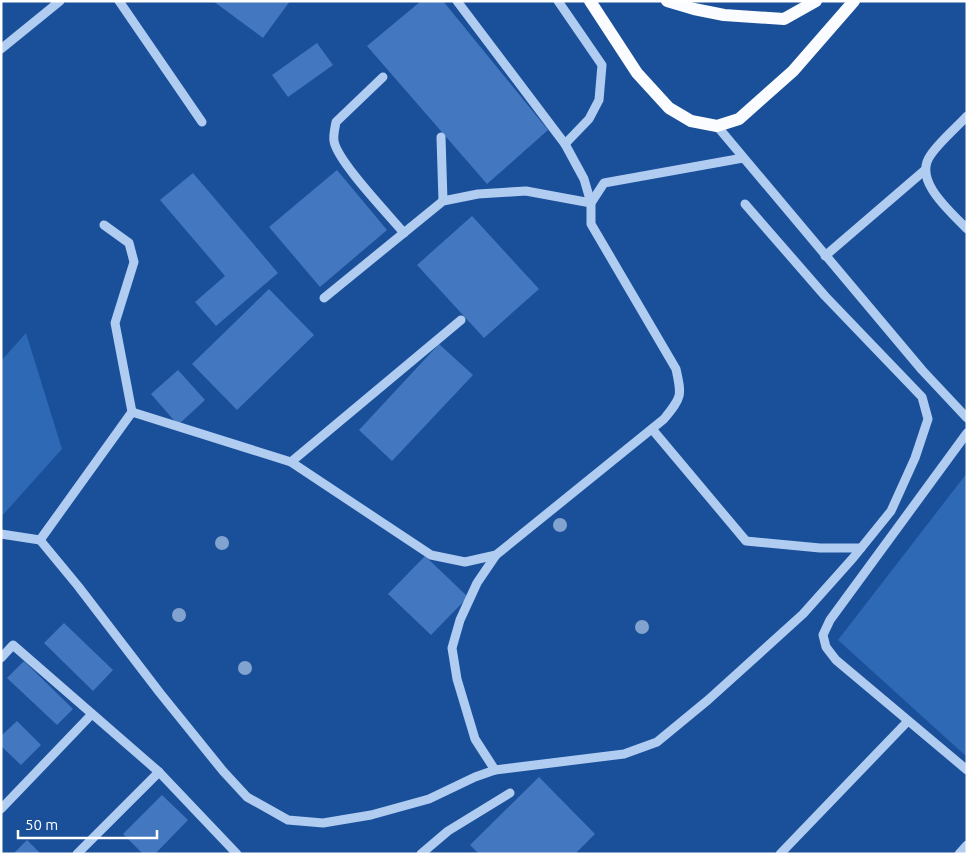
<svg xmlns="http://www.w3.org/2000/svg" width="968" height="855" font-family="Ubuntu,sans-serif">
	<rect width="100%" height="100%" fill="#1a4f99"/>
	<g fill="#2e69b6">
		<polygon points="26,333 62,449 1,517 1,361"/>
		<polygon points="967,473 967,757 838,640"/>
	</g>
	<g fill="#4378c0">
		<polygon points="213,1 290,1 263,38"/>
		<polygon points="421,1 443,1 548,130 487,184 367,46"/>
		<polygon points="317,43 333,65 288,97 272,75"/>
		<polygon points="337,170 387,230 320,287 269,227"/>
		<polygon points="193,173 278,273 216,326 195,302 225,276 160,200"/>
		<polygon points="472,216 539,289 484,338 417,265"/>
		<polygon points="269,289 314,335 237,410 192,364"/>
		<polygon points="439,344 473,375 392,461 359,430"/>
		<polygon points="178,370 205,400 178,425 151,394"/>
		<polygon points="425,556 468,597 431,635 388,594"/>
		<polygon points="64,623 113,670 93,691 44,643"/>
		<polygon points="24,661 73,709 57,725 7,678"/>
		<polygon points="17,721 41,745 21,765 1,746 1,736"/>
		<polygon points="539,777 595,834 575,854 479,854 470,845"/>
		<polygon points="162,795 188,820 155,854 143,854 123,834"/>
		<polygon points="27,840 41,854 13,854"/>
	</g>
	<g fill="none" stroke-linecap="round" stroke-linejoin="round">
		<g stroke="#b0ccf1" stroke-width="9">
			<polyline points="119,1 202,122"/>
			<polyline points="457,1 565,144 589,119 599,100 602,65 558,1"/>
			<polyline points="1,49 60,1"/>
			<path d="M383,77L336,122C335,128 333,135 334,141C337,161 389,215 404,233"/>
			<path d="M967,116C956,128 938,143 930,156C913,181 951,212 967,229"/>
			<polyline points="717,126 922,370 967,418"/>
			<polyline points="441,137 443,201"/>
			<polyline points="825,256 925,170"/>
			<polyline points="324,298 443,201 478,194 526,191 591,203 584,179 565,144"/>
			<path d="M132,412L291,462L431,555L465,562L496,555L664,419C682,397 682,396 676,369L591,224V203L604,183L743,158"/>
			<polyline points="652,429 746,541 820,548 861,548"/>
			<polyline points="967,433 830,620 823,635 826,647 836,660 967,770"/>
			<polyline points="291,462 461,320"/>
			<polyline points="1,534 40,540 132,412 115,323 134,262 129,243 104,225"/>
			<polyline points="40,540 78,586 160,693 223,771 247,797 288,820 323,823 371,815 429,799 475,777 495,770 475,739 457,679 452,648 460,620 477,583 496,555"/>
			<polyline points="1,658 13,645 159,772 237,854"/>
			<polyline points="495,770 624,754 657,742 708,700 803,614 853,558 891,511 915,458 928,419 922,397 825,296 745,204"/>
			<polyline points="1,809 92,714"/>
			<polyline points="77,854 159,772"/>
			<polyline points="421,854 448,831 510,793"/>
			<polyline points="780,854 908,721"/>
			<polyline points="959,854 967,845"/>
		</g>
		<g stroke="#fafcff" stroke-width="12">
			<polyline points="590,1 637,73 669,108 691,121 717,126 739,119 793,71 854,1"/>
			<polyline points="667,1 694,9 724,15 784,19 816,1"/>
		</g>
	</g>
	<g fill="#82a3cf">
		<circle cx="560" cy="525" r="7"/>
		<circle cx="222" cy="543" r="7"/>
		<circle cx="179" cy="615" r="7"/>
		<circle cx="642" cy="627" r="7"/>
		<circle cx="245" cy="668" r="7"/>
	</g>
	<rect width="968" height="855" fill="none" stroke="#ffffff" stroke-width="5"/>
	<path d="M18 830v8h139v-8" fill="none" stroke="#ffffff" stroke-width="2.5"/>
	<text x="25" y="830" font-size="15" fill="#ffffff" stroke="#1a4f99" stroke-width="4" paint-order="stroke">50 m</text>
</svg>
